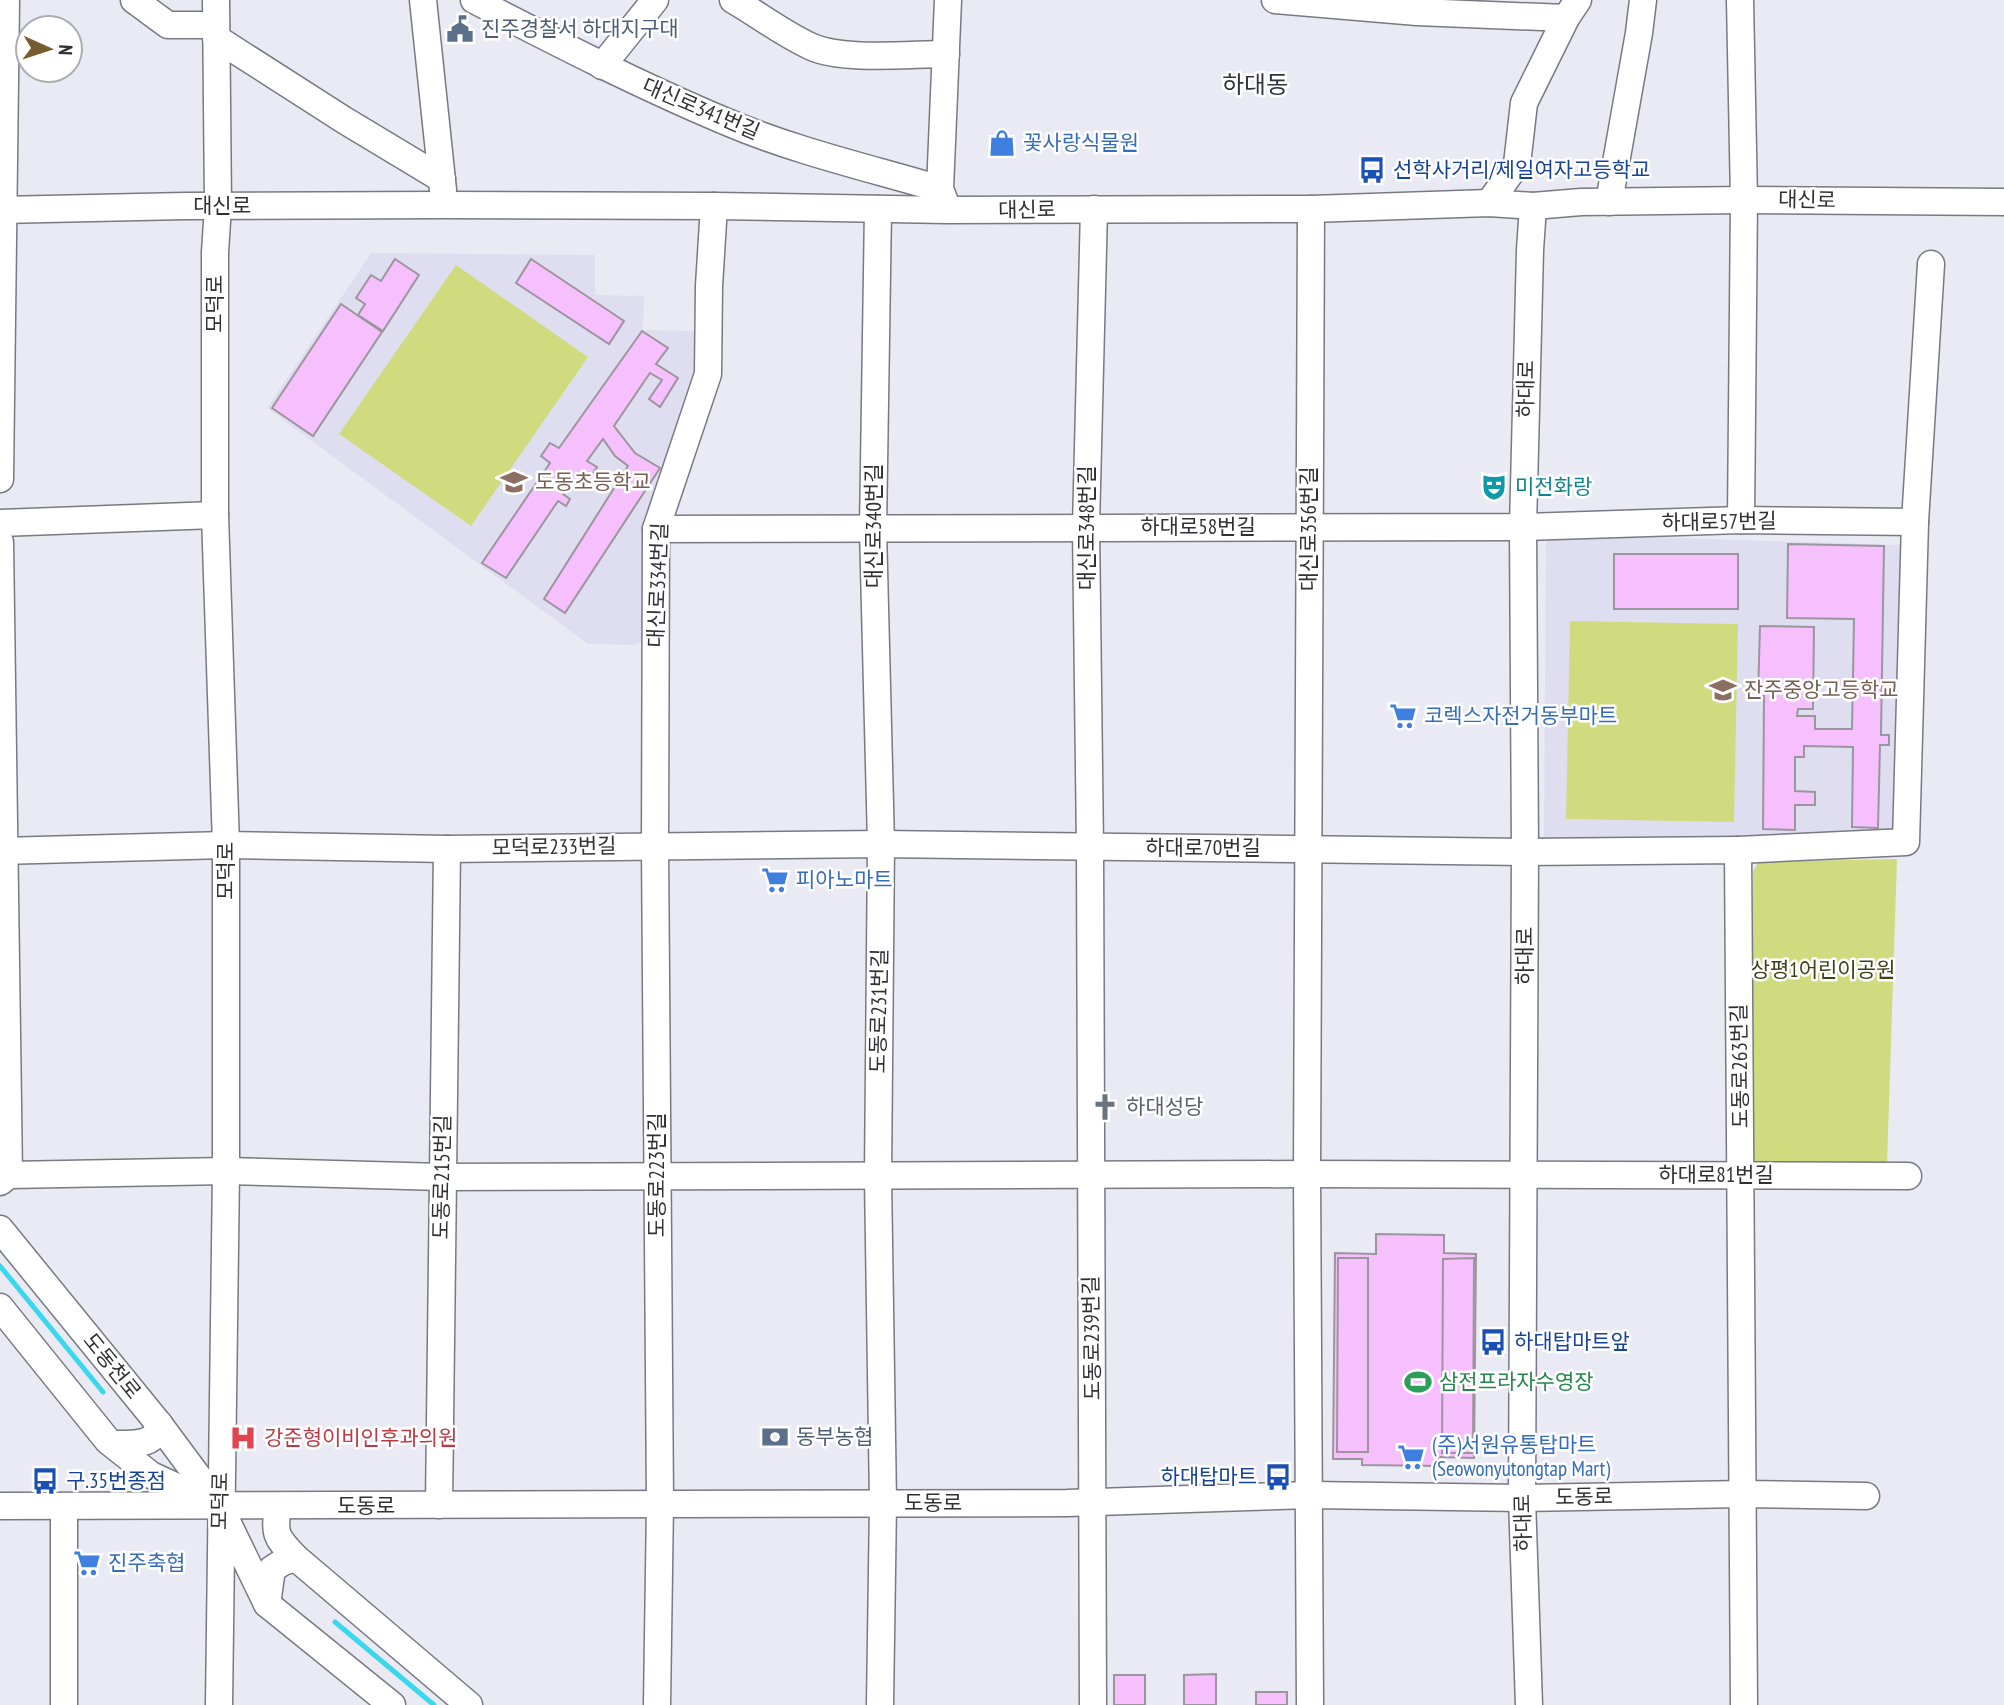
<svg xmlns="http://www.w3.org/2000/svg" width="2004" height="1705" font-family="'PT Sans Narrow','Noto Sans KR',sans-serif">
	<rect width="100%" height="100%" fill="#eaeaf5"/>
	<g fill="#dfdef1">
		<polygon points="371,253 595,255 595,295 644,296 643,330 697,331 696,375 644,639 634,645 588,644 267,408"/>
		<polygon points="1546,534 1902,545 1900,835 1544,838"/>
	</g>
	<g fill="#d0db7f">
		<polygon points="456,265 588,357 471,526 339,434"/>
		<polygon points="1570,621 1738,624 1734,822 1566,819"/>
		<polygon points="1897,859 1887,1164 1751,1163 1753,872 1758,862"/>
	</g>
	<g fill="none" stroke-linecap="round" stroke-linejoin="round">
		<g stroke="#3bd7ec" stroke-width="5">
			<polyline points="0,1266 103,1392"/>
			<polyline points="335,1622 434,1705"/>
		</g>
	</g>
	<g fill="#f6bffd" stroke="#9c959d" stroke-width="2">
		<polygon points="395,259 419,275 383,331 358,315 365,304 356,298 371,275 381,281"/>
		<polygon points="531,259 624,321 609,344 516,283"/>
		<polygon points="341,304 382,332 313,436 272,408"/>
		<polygon points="642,331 668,348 656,364 678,378 660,407 649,399 662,380 650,373 614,426 635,453 660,468 565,613 544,599 628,466 615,456 603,439 587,461 597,467 583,488 573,482 563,494 570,499 566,506 558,501 506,578 482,563 550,463 541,456 550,443 559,448"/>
		<polygon points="1788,544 1884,546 1881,735 1889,735 1889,745 1880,745 1878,828 1852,827 1853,747 1804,746 1804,757 1795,757 1795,791 1815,792 1815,805 1795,805 1795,830 1763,829 1764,696 1758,696 1760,626 1814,627 1813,709 1798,709 1797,716 1815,716 1815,729 1852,729 1854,619 1787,618"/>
		<rect x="1614" y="554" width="124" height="55"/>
		<polygon points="1376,1234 1444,1235 1444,1253 1476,1254 1474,1458 1438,1457 1438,1466 1362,1465 1362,1459 1333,1459 1335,1253 1376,1254"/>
		<polygon points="1338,1258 1368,1258 1368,1452 1337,1452"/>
		<polygon points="1474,1258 1473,1453 1442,1453 1443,1259"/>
		<polygon points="1216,1674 1216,1705 1184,1705 1184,1675"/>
		<rect x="1114" y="1675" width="31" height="30"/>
		<rect x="1256" y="1692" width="31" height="13"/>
	</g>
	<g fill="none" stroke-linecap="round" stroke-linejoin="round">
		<defs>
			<g id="minor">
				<polyline points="134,0 168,25 216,25"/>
				<polyline points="216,0 218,206 215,252 215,515 226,845 226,1171 219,1705"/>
				<polyline points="423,0 443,190"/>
				<path d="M474,0C557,43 641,86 727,122C795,151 869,168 940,189"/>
				<path d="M733,0C759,15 785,35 812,47C845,61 909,54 946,54"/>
				<polyline points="1275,0 1417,12 1566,18"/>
				<polyline points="1740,0 1744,200 1741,520"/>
				<polyline points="216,38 344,120 442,179"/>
				<polyline points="602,66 655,0"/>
				<polyline points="945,202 940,189 948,0"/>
				<polyline points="1609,202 1639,33 1643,0"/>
				<polyline points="1489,203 1517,164 1524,103 1566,18 1578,0"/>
				<polyline points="878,209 873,529 881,844 878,1177 883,1503 880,1705"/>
				<polyline points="0,210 185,206 444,205 714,206 947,210 1311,209 1489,203 1533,206 1581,202 1744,200 2004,202"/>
				<polyline points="0,479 6,0"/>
				<polyline points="0,523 215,515"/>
				<polyline points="656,529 1523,527 1741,520 1915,522"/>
				<polyline points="0,542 9,1175 0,1182"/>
				<polyline points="1738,850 1906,842 1915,522 1931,264"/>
				<polyline points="0,851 226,845 447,849 881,844 1525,852 1738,850 1744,1705"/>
				<polyline points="9,1175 226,1171 442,1177 1307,1174 1908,1176"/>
				<polyline points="0,1229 159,1424 219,1505"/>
				<polyline points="0,1307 108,1441 151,1475 220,1507 267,1604 392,1705"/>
				<path d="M113,1444C125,1444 146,1446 155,1435C157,1432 157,1428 159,1424"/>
				<polyline points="439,1505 447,849"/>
				<polyline points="0,1506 1067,1503 1310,1495 1522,1498 1743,1494 1866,1496"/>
				<path d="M278,1506C273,1535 277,1538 296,1558L469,1705"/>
				<polyline points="64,1507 64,1705"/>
				<polyline points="267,1604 272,1569 283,1562 296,1558"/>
				<polyline points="657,1705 660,1503 655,846 656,529 708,374 709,286 714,206"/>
				<polyline points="1093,1705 1090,848 1086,527 1094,209"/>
				<polyline points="1310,1705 1307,1174 1311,209"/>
				<polyline points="1529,1705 1522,1498 1525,852 1523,527 1530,250 1533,206"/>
			</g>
		</defs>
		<use href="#minor" stroke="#797983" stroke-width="29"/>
		<use href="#minor" stroke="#fff" stroke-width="26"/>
	</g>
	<defs>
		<symbol id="civic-bare" viewBox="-9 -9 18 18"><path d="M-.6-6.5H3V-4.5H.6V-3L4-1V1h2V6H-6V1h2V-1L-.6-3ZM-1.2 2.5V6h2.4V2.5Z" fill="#5c6f8a" stroke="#fff" stroke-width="2.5" paint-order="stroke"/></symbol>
		<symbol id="shop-bare" viewBox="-9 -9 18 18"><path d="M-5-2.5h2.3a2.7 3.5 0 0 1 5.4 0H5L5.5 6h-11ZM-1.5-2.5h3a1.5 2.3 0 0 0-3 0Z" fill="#3f7fe0" stroke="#fff" stroke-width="2.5" paint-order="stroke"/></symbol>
		<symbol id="bus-bare" viewBox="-9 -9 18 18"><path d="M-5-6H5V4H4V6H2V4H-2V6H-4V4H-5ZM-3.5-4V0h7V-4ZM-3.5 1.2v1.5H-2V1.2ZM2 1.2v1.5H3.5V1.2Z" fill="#1a4fb4" stroke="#fff" stroke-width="2.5" paint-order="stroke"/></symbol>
		<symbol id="school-bare" viewBox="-9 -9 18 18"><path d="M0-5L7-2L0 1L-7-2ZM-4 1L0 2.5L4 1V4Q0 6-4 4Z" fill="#8d6e63" stroke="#fff" stroke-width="2.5" paint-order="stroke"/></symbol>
		<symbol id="theatre-bare" viewBox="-9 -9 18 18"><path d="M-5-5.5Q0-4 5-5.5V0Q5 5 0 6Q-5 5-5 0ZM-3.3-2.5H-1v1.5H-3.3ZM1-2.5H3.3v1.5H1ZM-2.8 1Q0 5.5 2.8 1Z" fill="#0f9aa8" stroke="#fff" stroke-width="2.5" paint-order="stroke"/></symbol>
		<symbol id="supermarket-bare" viewBox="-9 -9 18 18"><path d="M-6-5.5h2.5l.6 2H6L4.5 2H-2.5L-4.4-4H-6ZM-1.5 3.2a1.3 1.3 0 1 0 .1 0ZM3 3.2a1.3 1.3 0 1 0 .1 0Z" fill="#3f7fe0" stroke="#fff" stroke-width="2.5" paint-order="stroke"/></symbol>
		<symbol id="church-bare" viewBox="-9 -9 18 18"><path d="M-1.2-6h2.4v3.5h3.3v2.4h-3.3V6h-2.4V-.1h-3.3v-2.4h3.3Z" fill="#6b7280" stroke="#fff" stroke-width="2.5" paint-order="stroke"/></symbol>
		<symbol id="stadium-bare" viewBox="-9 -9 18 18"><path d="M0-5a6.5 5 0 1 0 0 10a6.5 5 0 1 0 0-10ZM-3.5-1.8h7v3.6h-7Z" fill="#2e9e5b" stroke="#fff" stroke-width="2.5" paint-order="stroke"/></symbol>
		<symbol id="bank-bare" viewBox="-9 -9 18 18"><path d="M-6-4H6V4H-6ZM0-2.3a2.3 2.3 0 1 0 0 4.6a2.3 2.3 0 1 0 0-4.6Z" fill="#5c6f8a" stroke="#fff" stroke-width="2.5" paint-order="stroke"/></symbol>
		<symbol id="hospital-bare" viewBox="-9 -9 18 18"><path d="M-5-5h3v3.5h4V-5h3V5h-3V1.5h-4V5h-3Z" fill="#e0444e" stroke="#fff" stroke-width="2.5" paint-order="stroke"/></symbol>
	</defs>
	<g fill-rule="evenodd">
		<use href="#civic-bare" x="441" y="10" width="38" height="38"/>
		<use href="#shop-bare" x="983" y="124" width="38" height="38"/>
		<use href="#bus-bare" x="1353" y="151" width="38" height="38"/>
		<use href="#school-bare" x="495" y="463" width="38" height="38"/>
		<use href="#theatre-bare" x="1475" y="468" width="38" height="38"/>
		<use href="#school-bare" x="1704" y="671" width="38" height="38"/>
		<use href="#supermarket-bare" x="1384" y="697" width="38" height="38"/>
		<use href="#supermarket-bare" x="756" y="861" width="38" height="38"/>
		<use href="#church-bare" x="1086" y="1088" width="38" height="38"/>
		<use href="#bus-bare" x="1474" y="1323" width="38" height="38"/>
		<use href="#stadium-bare" x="1399" y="1363" width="38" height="38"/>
		<use href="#bank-bare" x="756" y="1418" width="38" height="38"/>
		<use href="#hospital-bare" x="224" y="1419" width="38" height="38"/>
		<use href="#supermarket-bare" x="1392" y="1438" width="38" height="38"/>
		<use href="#bus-bare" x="1259" y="1458" width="38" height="38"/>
		<use href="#bus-bare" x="26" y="1462" width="38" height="38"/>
		<use href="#supermarket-bare" x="68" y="1544" width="38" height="38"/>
	</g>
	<g text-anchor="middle" stroke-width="5" stroke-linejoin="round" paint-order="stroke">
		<g font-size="21" fill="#4e5e75" stroke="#fff" text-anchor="start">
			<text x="481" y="36">진주경찰서 하대지구대</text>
			<text x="796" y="1444">동부농협</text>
		</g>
		<g font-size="21" fill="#313035" stroke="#fff">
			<text transform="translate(701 109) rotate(23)" y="7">대신로341번길</text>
			<text transform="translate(1807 200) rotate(1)" y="7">대신로</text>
			<text x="222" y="213">대신로</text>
			<text transform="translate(1027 210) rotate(-1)" y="7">대신로</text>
			<text transform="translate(215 304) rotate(-90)" y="7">모덕로</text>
			<text transform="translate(1526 389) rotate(-89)" y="7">하대로</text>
			<text transform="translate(1719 522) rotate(-1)" y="7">하대로57번길</text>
			<text transform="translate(874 526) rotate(-90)" y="7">대신로340번길</text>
			<text x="1198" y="534">하대로58번길</text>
			<text transform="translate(1087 528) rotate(-90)" y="7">대신로348번길</text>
			<text transform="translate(1309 529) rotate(-90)" y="7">대신로356번길</text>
			<text transform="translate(658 585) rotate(-88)" y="7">대신로334번길</text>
			<text transform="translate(554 847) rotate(-1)" y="7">모덕로233번길</text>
			<text x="1203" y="855">하대로70번길</text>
			<text transform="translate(226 871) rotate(-90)" y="7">모덕로</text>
			<text transform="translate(1525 956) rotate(-90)" y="7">하대로</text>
			<text transform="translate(879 1011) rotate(-89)" y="7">도동로231번길</text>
			<text transform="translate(1740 1066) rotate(-91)" y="7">도동로263번길</text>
			<text transform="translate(657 1175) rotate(-90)" y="7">도동로223번길</text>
			<text x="1716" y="1182">하대로81번길</text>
			<text transform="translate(442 1177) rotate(-89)" y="7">도동로215번길</text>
			<text transform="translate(1092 1338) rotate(-91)" y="7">도동로239번길</text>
			<text transform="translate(112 1366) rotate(51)" y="7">도동천로</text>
			<text transform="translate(1584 1497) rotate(-1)" y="7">도동로</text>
			<text transform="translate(220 1501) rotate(-89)" y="7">모덕로</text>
			<text x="933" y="1510">도동로</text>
			<text x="366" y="1513">도동로</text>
			<text transform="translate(1523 1523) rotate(-91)" y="7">하대로</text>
		</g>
		<g font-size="21" fill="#366cbe" stroke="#fff" text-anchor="start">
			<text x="1023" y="150">꽃사랑식물원</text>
			<text x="1424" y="723">코렉스자전거동부마트</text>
			<text x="796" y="887">피아노마트</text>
			<text x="1432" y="1452">(주)서원유통탑마트<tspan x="1432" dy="24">(Seowonyutongtap Mart)</tspan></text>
			<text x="108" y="1570">진주축협</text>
		</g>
		<g font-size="21" fill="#164399" stroke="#fff" text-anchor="start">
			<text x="1393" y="177">선학사거리/제일여자고등학교</text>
			<text x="1514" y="1349">하대탑마트앞</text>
			<text x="1257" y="1484" text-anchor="end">하대탑마트</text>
			<text x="66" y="1488">구.35번종점</text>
		</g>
		<g font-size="21" fill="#785e54" stroke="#fff" text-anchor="start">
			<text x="535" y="489">도동초등학교</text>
			<text x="1744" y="697">잔주중앙고등학교</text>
		</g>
		<g font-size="21" fill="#0d838f" stroke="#fff" text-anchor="start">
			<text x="1515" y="494">미전화랑</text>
		</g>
		<g font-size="21" fill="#3c4116" stroke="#fff">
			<text x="1823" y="977">상평1어린이공원</text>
		</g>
		<g font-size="21" fill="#5b616d" stroke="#fff" text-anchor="start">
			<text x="1126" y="1114">하대성당</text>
		</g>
		<g font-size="21" fill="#27864d" stroke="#fff" text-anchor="start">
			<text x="1439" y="1389">삼전프라자수영장</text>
		</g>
		<g font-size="21" fill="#be3a42" stroke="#fff" text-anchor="start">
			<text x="264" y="1445">강준형이비인후과의원</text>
		</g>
		<g font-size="24" fill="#33333c" stroke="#fff">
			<text x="1255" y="93">하대동</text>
		</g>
	</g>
	<g transform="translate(49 49) rotate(93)"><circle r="33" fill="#ffffff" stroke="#adacae" stroke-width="2"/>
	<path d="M0-5L12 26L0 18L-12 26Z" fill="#765c2e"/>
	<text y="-10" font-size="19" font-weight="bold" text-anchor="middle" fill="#313035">N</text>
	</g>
</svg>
